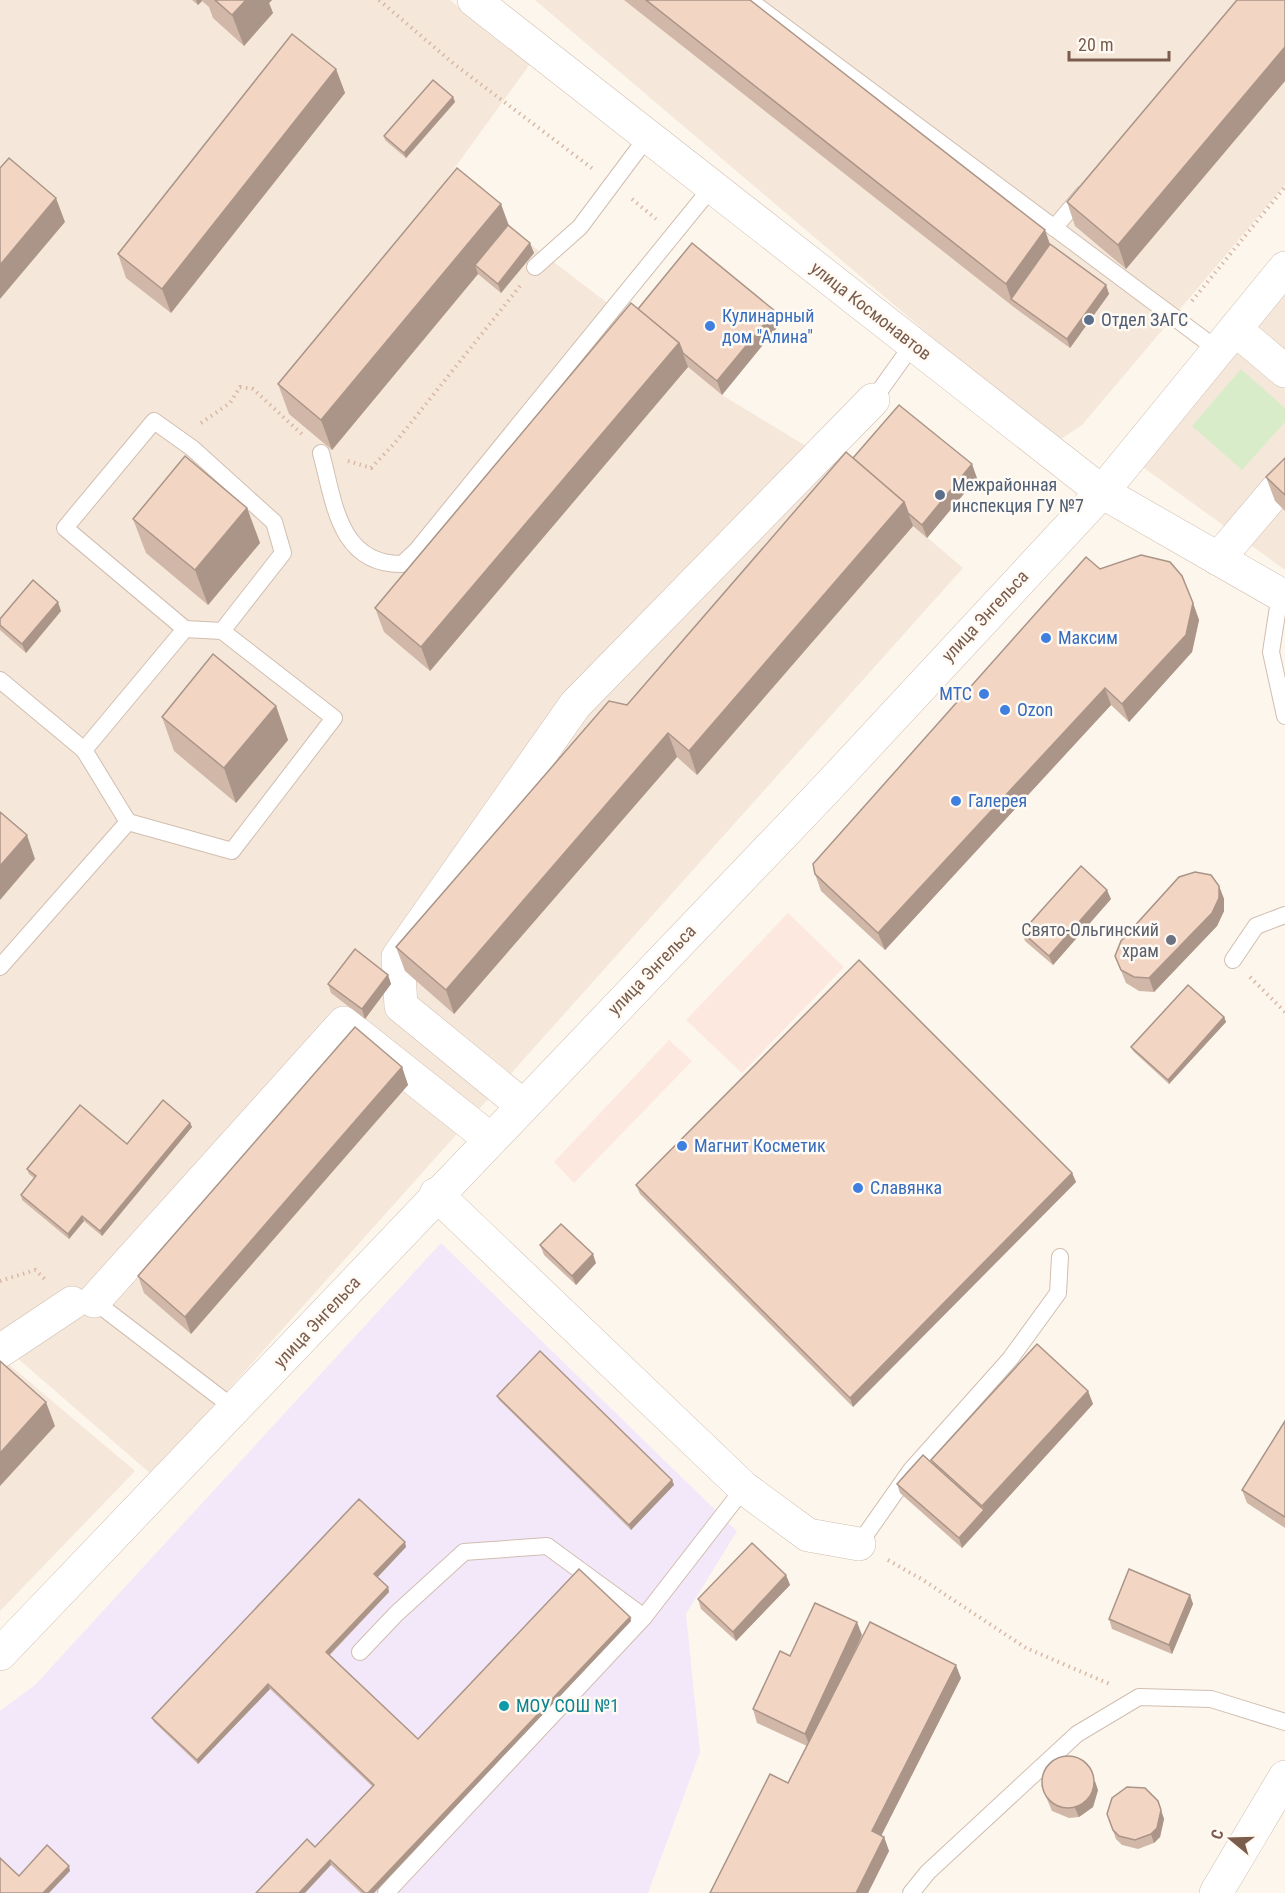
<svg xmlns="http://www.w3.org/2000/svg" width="1285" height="1893" font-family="'Roboto Condensed',sans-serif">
	<rect width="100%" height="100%" fill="#fdf6ec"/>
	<g fill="#f5e8da">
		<polygon points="0,0 450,0 530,64 446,180 639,327 722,395 855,476 963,568 152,1475 0,1343"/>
		<polygon points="535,0 1285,0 1285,185 1082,425 1061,439 1032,422"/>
		<polygon points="1285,290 1285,570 1140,465"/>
		<polygon points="0,1357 135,1471 0,1611"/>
	</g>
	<g fill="#fde8e0">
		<polygon points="788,913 844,967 742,1073 686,1020"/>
		<polygon points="669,1040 692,1061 574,1183 554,1162"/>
	</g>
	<polygon fill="#f3e8fa" points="441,1243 737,1531 686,1614 700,1752 648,1893 0,1893 0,1711 35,1685"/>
	<polygon fill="#d8ecc9" points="1241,369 1285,408 1285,422 1242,470 1192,426"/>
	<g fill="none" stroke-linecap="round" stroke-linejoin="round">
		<defs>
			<g id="lane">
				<polyline points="749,0 1218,350"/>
				<polyline points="1054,228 1083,194"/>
				<polyline points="535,267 580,227 648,136"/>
				<polyline points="873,400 913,344"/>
				<path d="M321,453C334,500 338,565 402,564L417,550L712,187"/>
				<polyline points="1280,594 1271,652 1285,716"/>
				<polyline points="185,629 222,631"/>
				<polyline points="0,680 84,750 185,629 65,528 154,421 192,448 274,522 283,553 222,631 334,718 232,851 128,822 0,967"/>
				<polyline points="84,750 128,822"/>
				<polyline points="1233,960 1256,926 1285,915"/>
				<polyline points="88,1302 94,1301 235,1409"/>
				<polyline points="859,1544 911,1470 1010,1359 1058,1293 1060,1257"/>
				<polyline points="360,1652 396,1614 464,1552 547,1546 644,1617 744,1488"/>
				<polyline points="386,1893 644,1617"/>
				<polyline points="911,1893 928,1872 1077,1734 1139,1697 1211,1699 1285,1722"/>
			</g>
			<g id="street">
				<polyline points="474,0 1102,492 1285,597"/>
				<polyline points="1235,329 1285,371"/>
				<polyline points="1218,559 1285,480"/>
				<polyline points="522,1105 401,1006 398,957 575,705 873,400"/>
				<polyline points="436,1194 744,1488 808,1535 859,1544"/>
				<polyline points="94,1301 344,1023 490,1139"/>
				<polyline points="0,1351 72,1303"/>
				<polyline points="0,1654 827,788 1102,492 1285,268"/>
				<polyline points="1216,1893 1285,1777"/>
			</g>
		</defs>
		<use href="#lane" stroke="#d1beb0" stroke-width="18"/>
		<use href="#street" stroke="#d1beb0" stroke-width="34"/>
		<g stroke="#d9b8a5" stroke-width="4" stroke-dasharray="1.5 4.5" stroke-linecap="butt">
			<polyline points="379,0 454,64 593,169"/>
			<polyline points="632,199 656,219"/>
			<polyline points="1192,301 1285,187"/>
			<polyline points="201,423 230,403 240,387 253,389 304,436"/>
			<polyline points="348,461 371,468 394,444 520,286"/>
			<polyline points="1250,977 1285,1012"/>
			<polyline points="0,1281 35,1270 47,1281"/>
			<polyline points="888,1560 923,1580 1026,1648 1112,1685"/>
		</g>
		<use href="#lane" stroke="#fff" stroke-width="16"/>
		<use href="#street" stroke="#fff" stroke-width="33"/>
	</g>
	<g fill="#d1b7a8">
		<polygon points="192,0 272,0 269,3 273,13 244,46 213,18 209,7 202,1 198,5"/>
		<polygon points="624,0 750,0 1050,244 1106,285 1109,294 1070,348 1015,308"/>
		<polygon points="1285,0 1285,81 1126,269 1075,226 1067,202"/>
		<polygon points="336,69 345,93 171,313 126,278 118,254"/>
		<polygon points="453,97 455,102 406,158 385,140 384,136"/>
		<polygon points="508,225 534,253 501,293 478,274 332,450 289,414 278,384"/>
		<polygon points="638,309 780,324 722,395 688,367 430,671 384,632 375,608"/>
		<polygon points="853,458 977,478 927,538 913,526 697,775 677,757 454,1014 405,971 396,947 627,705"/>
		<polygon points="1285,458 1285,511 1275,501 1266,477"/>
		<polygon points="247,508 260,543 208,605 146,553 133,519"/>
		<polygon points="1100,569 1193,603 1199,620 1192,652 1129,722 1111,705 885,950 821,891 815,874"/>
		<polygon points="61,611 26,653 0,630 0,619"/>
		<polygon points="276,706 288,740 236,803 174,751 162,717"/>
		<polygon points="1219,886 1224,899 1224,911 1217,926 1154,992 1139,991 1126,983 1115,956"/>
		<polygon points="1111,899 1053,965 1025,941 1022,932"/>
		<polygon points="388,975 391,984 365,1019 331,993 328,984"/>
		<polygon points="1224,1017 1226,1022 1169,1084 1133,1051 1131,1047"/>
		<polygon points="402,1067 408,1085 191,1334 144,1293 138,1276"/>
		<polygon points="190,1123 192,1127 102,1236 84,1221 69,1239 22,1200 21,1195 34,1178 29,1174 27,1169 127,1144"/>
		<polygon points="1072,1173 1076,1182 853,1407 640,1194 636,1185"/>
		<polygon points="540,1245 596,1263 576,1285 544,1255"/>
		<polygon points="1088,1391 1093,1404 962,1548 900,1493 897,1484 933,1464 931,1460"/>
		<polygon points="497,1396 672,1480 674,1485 631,1530 499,1400"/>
		<polygon points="1285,1421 1285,1528 1247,1503 1242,1490"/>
		<polygon points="406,1547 377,1577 388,1587 389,1592 330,1655 418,1739 630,1617 631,1621 374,1893 361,1893 331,1865 315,1847 373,1787 270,1689 198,1764 154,1722 152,1718"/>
		<polygon points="786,1575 790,1585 736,1641 701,1609 698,1599"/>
		<polygon points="1190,1595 1193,1604 1172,1654 1112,1629 1109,1619"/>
		<polygon points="862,1635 847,1667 961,1678 881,1836 884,1837 889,1851 868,1893 710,1893 788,1783 807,1746 757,1723 753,1709 790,1656"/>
		<polygon points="1041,1785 1098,1790 1093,1807 1079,1817 1069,1818 1052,1811"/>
		<polygon points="1161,1810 1164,1819 1160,1837 1154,1843 1138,1849 1122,1845 1116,1839 1107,1814"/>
	</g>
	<g fill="#aa9588">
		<polygon points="196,0 201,0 202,1 198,5"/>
		<polygon points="246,0 272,0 269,3 273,13 244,46 232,15"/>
		<polygon points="1285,47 1285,81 1126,269 1118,245"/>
		<polygon points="336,69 345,93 171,313 162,289"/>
		<polygon points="453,97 455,102 406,158 404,153"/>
		<polygon points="56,198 65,222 0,299 0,265"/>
		<polygon points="501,204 512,234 475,265 478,274 332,450 321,420"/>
		<polygon points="1045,230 1053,253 1011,299 1006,284"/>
		<polygon points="530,243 534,253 501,293 498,284"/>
		<polygon points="1106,285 1109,294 1070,348 1067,339"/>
		<polygon points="775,311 780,324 722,395 717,381"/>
		<polygon points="679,343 688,367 430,671 421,647"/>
		<polygon points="972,464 977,478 927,538 922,525"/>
		<polygon points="904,502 913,526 697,775 689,751"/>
		<polygon points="247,508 260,543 208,605 195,570"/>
		<polygon points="58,602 61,611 26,653 22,644"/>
		<polygon points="1193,603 1199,620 1192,652 1129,722 1122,704"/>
		<polygon points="1105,688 1111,705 885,950 878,933"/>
		<polygon points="276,706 288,740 236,803 224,768"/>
		<polygon points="668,733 677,757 454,1014 446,990"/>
		<polygon points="27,835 35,859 0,900 0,866"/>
		<polygon points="1219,886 1224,899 1224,911 1217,926 1154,992 1149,978"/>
		<polygon points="1107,890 1111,899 1053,965 1049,956"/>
		<polygon points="388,975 391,984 365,1019 362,1009"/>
		<polygon points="1224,1017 1226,1022 1169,1084 1168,1080"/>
		<polygon points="402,1067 408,1085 191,1334 185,1317"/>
		<polygon points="190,1123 192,1127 102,1236 100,1231"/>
		<polygon points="1072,1173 1076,1182 853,1407 850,1398"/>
		<polygon points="82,1216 84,1221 69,1239 68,1234"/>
		<polygon points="593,1254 596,1263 576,1285 572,1276"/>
		<polygon points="1088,1391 1093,1404 962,1548 959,1538 984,1510 982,1506"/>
		<polygon points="46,1402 55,1426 0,1486 0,1453"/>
		<polygon points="672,1480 674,1485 631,1530 629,1525"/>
		<polygon points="405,1542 406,1547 376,1579 374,1574"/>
		<polygon points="786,1575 790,1585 736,1641 733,1632"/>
		<polygon points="388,1587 389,1592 328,1656 326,1652"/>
		<polygon points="1190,1595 1193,1604 1172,1654 1169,1645"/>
		<polygon points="630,1617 631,1621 374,1893 368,1893"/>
		<polygon points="857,1622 862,1635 810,1747 805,1734"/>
		<polygon points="956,1665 961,1678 877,1844 872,1831"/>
		<polygon points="268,1684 270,1689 198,1764 197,1760"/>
		<polygon points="1095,1781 1098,1790 1093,1807 1079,1817 1075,1808"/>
		<polygon points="1158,1801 1164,1819 1160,1837 1154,1843 1151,1834"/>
		<polygon points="884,1837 889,1851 868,1893 856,1893"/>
		<polygon points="330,1860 331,1865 305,1893 299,1893"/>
		<polygon points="69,1866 70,1871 49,1893 43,1893"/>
	</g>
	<g fill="#f3d5c3" stroke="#aa9588" stroke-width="1.5">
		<polygon points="215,0 246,0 232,15"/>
		<polygon points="646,0 750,0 1045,230 1006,284"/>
		<polygon points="1237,0 1285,0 1285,47 1118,245 1067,202"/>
		<polygon points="292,34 336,69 162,289 118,254"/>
		<polygon points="433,80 453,97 404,153 384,136"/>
		<polygon points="9,158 56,198 0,265 0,168"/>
		<polygon points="457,168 501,204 321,420 278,384"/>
		<polygon points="508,225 530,243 498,284 475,265"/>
		<polygon points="692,243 775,311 717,381 683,353 679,343 638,309"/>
		<polygon points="1050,244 1106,285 1067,339 1011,299"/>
		<polygon points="631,303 679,343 421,647 375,608"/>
		<polygon points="899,405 972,464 922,525 908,513 904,502 853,458"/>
		<polygon points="846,452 904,502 689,751 668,733 446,990 396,947 609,701 627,705"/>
		<polygon points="185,456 247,508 195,570 133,519"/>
		<polygon points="1285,458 1285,495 1266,477"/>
		<polygon points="1141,555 1170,562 1182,576 1193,603 1186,635 1122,704 1105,688 878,933 815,874 813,864 1086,557 1100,569"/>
		<polygon points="33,580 58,602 22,644 0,625 0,619"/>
		<polygon points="213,654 276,706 224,768 162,717"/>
		<polygon points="0,812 27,835 0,866"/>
		<polygon points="1081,866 1107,890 1049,956 1022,932"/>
		<polygon points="1195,872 1211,875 1219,886 1219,898 1212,913 1149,978 1134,977 1121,970 1115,956 1121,941 1179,877"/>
		<polygon points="355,949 388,975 362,1009 328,984"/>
		<polygon points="859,960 1072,1173 850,1398 636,1185"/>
		<polygon points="1188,985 1224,1017 1168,1080 1131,1047"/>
		<polygon points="355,1027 402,1067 185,1317 138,1276"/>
		<polygon points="163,1100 190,1123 100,1231 82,1216 68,1234 21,1195 36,1176 27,1169 80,1105 127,1144"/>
		<polygon points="561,1224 593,1254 572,1276 540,1245"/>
		<polygon points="1037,1344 1088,1391 982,1506 931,1460"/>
		<polygon points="540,1351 672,1480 629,1525 497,1396"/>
		<polygon points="0,1361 46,1402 0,1453"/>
		<polygon points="1285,1421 1285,1517 1242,1490"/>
		<polygon points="923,1455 984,1510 959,1538 897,1484"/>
		<polygon points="359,1499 405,1542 374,1574 388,1587 326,1652 418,1739 579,1569 630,1617 368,1893 365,1893 330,1860 299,1893 256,1893 307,1839 315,1847 374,1785 268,1684 197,1760 152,1718"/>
		<polygon points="752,1543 786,1575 733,1632 698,1599"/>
		<polygon points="1129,1569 1190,1595 1169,1645 1109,1619"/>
		<polygon points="815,1603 857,1622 805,1734 753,1709 780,1651 790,1656"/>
		<polygon points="870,1622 956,1665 872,1831 884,1837 856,1893 710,1893 770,1774 788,1783"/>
		<circle cx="1068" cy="1782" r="26"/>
		<polygon points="1127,1787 1145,1788 1158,1801 1161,1810 1157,1828 1151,1834 1135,1840 1119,1836 1113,1830 1107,1814 1112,1798"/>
		<polygon points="47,1845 69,1866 43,1893 0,1893 0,1858 19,1876"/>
	</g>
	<g fill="#5c6f8a" stroke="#fffaf3" stroke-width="2">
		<circle cx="1089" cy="320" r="6"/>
		<circle cx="940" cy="495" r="6"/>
	</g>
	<g fill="#3f7fe0" stroke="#fffaf3" stroke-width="2">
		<circle cx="710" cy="326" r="6"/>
		<circle cx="1046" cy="638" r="6"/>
		<circle cx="984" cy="694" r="6"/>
		<circle cx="1005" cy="710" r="6"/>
		<circle cx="956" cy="801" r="6"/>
		<circle cx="682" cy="1146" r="6"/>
		<circle cx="858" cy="1188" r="6"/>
	</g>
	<circle fill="#6b7280" stroke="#fffaf3" stroke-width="2" cx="1171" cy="940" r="6"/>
	<circle fill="#0f9aa8" stroke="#fffaf3" stroke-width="2" cx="504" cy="1706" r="6"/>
	<g text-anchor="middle" stroke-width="5" stroke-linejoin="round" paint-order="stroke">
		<g font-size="18" fill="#7a5c4d" stroke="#fffaf3">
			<text transform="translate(871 311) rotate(38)" y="6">улица Космонавтов</text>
			<text transform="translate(985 616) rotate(-47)" y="6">улица Энгельса</text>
			<text transform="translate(652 970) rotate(-46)" y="6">улица Энгельса</text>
			<text transform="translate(317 1322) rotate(-47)" y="6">улица Энгельса</text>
		</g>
		<g font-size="18" fill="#366cbe" stroke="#fffaf3" text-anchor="start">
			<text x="722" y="322">Кулинарный<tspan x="722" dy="21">дом "Алина"</tspan></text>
			<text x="1058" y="644">Максим</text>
			<text x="972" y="700" text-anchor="end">МТС</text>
			<text x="1017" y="716">Ozon</text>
			<text x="968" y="807">Галерея</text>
			<text x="694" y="1152">Магнит Косметик</text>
			<text x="870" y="1194">Славянка</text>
		</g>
		<g font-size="18" fill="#4e5e75" stroke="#fffaf3" text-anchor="start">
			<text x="1101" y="326">Отдел ЗАГС</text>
			<text x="952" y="491">Межрайонная<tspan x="952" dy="21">инспекция ГУ №7</tspan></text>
		</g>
		<g font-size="18" fill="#5b616d" stroke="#fffaf3" text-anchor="end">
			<text x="1159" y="936">Свято-Ольгинский<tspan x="1159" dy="21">храм</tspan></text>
		</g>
		<g font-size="18" fill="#0d838f" stroke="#fffaf3" text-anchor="start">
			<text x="516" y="1712">МОУ СОШ №1</text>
		</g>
	</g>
	<g transform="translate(1231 1839) rotate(289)" stroke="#fffaf3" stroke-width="4.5" paint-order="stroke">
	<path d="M0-4.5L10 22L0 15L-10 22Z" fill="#7a5c4d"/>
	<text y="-9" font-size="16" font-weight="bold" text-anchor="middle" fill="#7a5c4d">С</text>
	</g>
	<path d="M1069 51v9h100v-9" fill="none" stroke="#7a5c4d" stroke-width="3"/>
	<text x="1078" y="51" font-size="18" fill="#7a5c4d" stroke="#fffaf3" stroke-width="4.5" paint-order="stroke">20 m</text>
</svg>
